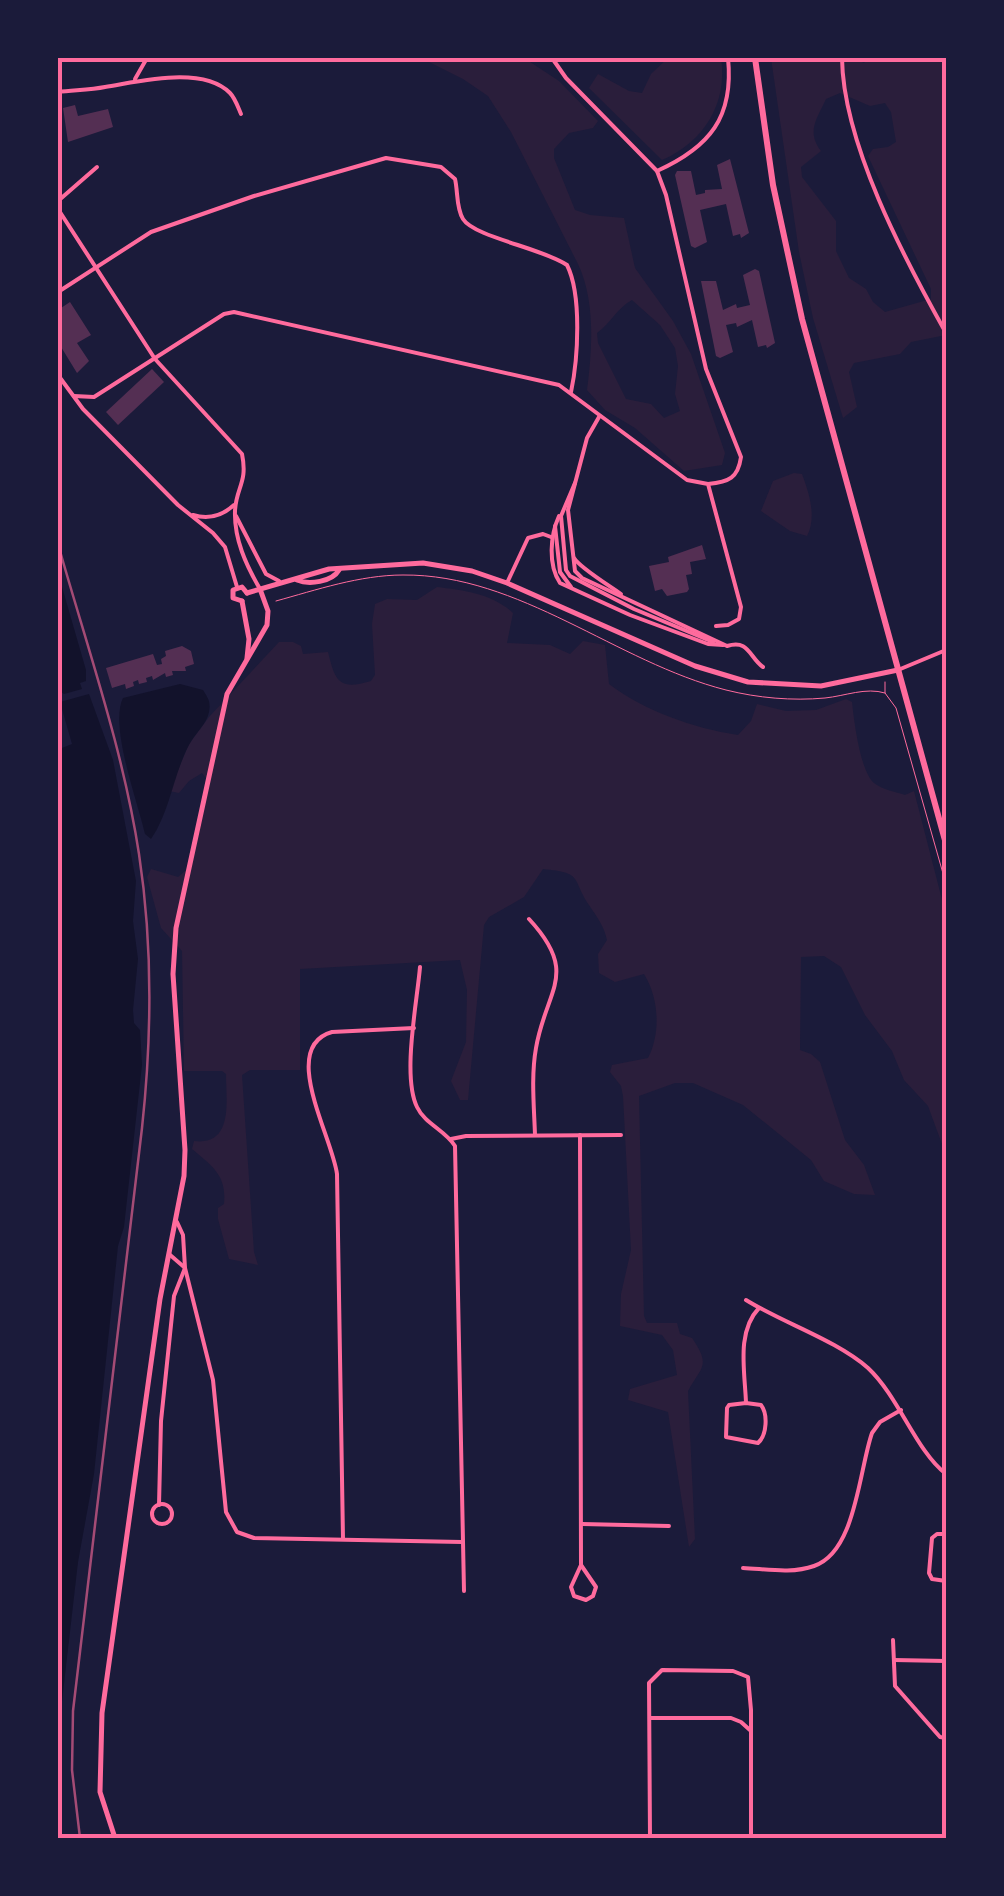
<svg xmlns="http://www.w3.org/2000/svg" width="1004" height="1896" font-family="'Nunito Sans',sans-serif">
	<rect width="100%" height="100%" fill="#1b1b3a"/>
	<g fill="#2a1e3b" fill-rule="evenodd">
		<path d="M421,58H524L559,81L598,121L593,128L569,133L554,149V158L575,210L590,215L624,218L635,268L673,321L691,354L725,453L722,465L684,471L635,428L605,410L587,390C592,351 596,302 578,264L511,132L488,96L463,79ZM632,300L660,325L675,348L678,366L675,394L680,411L664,418L651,404L626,399L598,343L597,333C611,323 617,308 632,300Z"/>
		<path d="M668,58H721C728,103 704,142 662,160L589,88L598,74L629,91L642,93L651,74Z"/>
		<path d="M771,58H854L864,63L868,58H946V335L911,342L900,354L854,363L849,372L857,407L843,418L813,318L799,252ZM840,93L870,106L885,103L891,112L896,142L888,147L873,149L868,156L931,289V299L885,312L873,302L866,289L849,278L836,251V221L802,177L801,167L821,151C806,131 817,119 826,99Z"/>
		<path d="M794,473L802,474C809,493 817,517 807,536L790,531L761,511L773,481Z"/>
		<path d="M437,587C463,590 493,594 513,613L507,643L550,645L570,654L583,641L605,645L609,684C645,711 693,728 738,735L751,721L757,704L786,711L816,710L846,699L852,702C854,720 860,771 874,783C881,789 896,792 905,795L914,791L946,915V1155L928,1106L904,1080L892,1051L865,1015L841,967L824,956L801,957L800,1050L811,1054L820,1062L845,1140L864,1165L875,1195L854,1194L824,1181L811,1160L743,1105L693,1083H675L639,1096L644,1316L647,1323H677L680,1334L692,1338C711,1366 702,1366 688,1391L695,1539L689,1547L668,1412L628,1400L630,1389L677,1375L673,1350L662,1335L620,1326L621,1294L631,1250L623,1096L621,1086L610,1072L612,1065L648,1058C661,1033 659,998 644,974L615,982L599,973L598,954L607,940C604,926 597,917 589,905C571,878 584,873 543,869L524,897L489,917L484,925L468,1100H460L451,1081L466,1042L467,990L460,960L300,969V1070H250L242,1075L254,1252L258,1265L229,1259L218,1219V1208L224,1204C227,1175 212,1166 192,1149L194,1141C234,1146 226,1100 226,1074L222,1071H184L182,951L161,928L147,877L151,869L178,877L192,865L210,783L202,773L189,781L179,793L169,791L189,744L209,717L279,642H293L301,646L303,654L328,652C335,680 338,691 371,681L375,675L372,624L375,604L387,599L417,600Z"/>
	</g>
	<g fill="#12122b">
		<polygon points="58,573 86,670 86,681 80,683 82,689 64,694 58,690"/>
		<path d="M180,684L203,690C208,698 211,702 209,712C207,724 195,733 189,745C173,775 170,812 151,839L145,834C138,802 109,726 123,698Z"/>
		<polygon points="89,694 113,760 136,881 133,921 138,959 133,1010 134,1023 140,1030 142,1065 124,1227 118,1246 94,1474 78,1562 58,1736 58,743 60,742 62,748 72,744 60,702"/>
	</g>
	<g fill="#542f53">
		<polygon points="75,105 78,116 108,109 113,127 68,142 63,108"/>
		<polygon points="730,159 749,233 741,238 740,234 733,236 726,204 700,210 707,242 695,248 691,246 675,175 677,171 691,171 696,195 705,193 705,190 722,189 717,165"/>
		<polygon points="755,269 759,271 775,343 767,348 766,345 758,347 752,320 737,327 736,323 726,325 733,352 720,358 716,356 701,281 716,281 723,310 736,304 737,308 750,305 743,275"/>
		<polygon points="70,302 91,335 77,343 89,361 77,373 58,342 58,310"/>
		<polygon points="152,369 164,382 118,425 106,412"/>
		<polygon points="702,545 706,559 690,562 692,574 686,575 689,589 687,592 667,596 662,589 655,591 649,566 669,562 668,557"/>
		<polygon points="182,646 191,651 194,664 185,667 186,671 172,671 173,675 166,677 165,673 153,680 152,676 146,678 147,682 139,684 138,680 133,682 134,686 126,689 125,684 112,688 106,668 153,654 157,665 162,664 161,659 166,656 165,651"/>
	</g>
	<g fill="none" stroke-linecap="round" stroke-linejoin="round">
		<g stroke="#ff6b9d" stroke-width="1">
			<path d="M276,601C316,590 360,575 403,575C520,574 616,662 726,690C758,698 792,701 825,698C845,696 866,687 885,693"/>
			<polyline points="885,682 885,693 896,708 946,884"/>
		</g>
		<g stroke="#ff6b9d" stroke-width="4">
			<path d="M552,58L566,78L657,171L666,195L706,369L741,457C738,478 729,482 708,484"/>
			<path d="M842,58C843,143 904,258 946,333"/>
			<polyline points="135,79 147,58"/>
			<path d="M58,92C73,90 90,90 105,87C138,82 202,65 230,93C235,98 238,107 241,114"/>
			<path d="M657,171C710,147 734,117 728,58"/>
			<polyline points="58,201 97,167"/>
			<path d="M58,209L155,359L242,454C248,483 236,487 235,511C234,539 246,565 260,589"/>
			<path d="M58,292L151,232L254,196L386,158L441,167L455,179C458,191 456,208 463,219C474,237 542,248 567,265C582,295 578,359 571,392"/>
			<polyline points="58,375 83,409 178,505 213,533 225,547 237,587"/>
			<polyline points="74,396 94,397 224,314 234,312 559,385 687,480 708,484 741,607 739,619 728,625 716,626"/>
			<path d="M599,417L587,438L568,510L575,571L582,578L727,646C749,639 749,657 763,667"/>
			<polyline points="575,483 561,516 566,570 570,576 634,609 713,642"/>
			<path d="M193,515C209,520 222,516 234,505"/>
			<polyline points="236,516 266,574 279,581"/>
			<path d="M559,516C550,536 548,565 560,583L630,615L708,644L723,645"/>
			<polyline points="555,526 560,572 571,587"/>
			<path d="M574,558C580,568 610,586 621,594"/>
			<polyline points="507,583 528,538 543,534 551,537"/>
			<polyline points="898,670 946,650"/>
			<path d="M529,919C580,974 546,989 536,1048C531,1076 534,1106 535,1135"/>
			<path d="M420,967C417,1003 402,1076 417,1107C425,1124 445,1130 455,1146L464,1591"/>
			<polyline points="580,1135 581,1565"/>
			<polyline points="451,1139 466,1136 621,1135"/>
			<polyline points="177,1222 183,1235 185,1268 213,1380 226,1512 237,1532 254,1538 462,1542"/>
			<polyline points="169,1254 184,1267"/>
			<path d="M746,1300C783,1323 836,1340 868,1368C899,1397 916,1451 946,1474"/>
			<path d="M746,1403L761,1405C768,1414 767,1435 758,1443L726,1437L727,1408L729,1405Z"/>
			<path d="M746,1403C745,1372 736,1332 759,1308"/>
			<circle cx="162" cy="1514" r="10"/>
			<polyline points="159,1505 161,1421 174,1296 185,1268"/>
			<polyline points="582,1524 669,1526"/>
			<polyline points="946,1534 937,1534 932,1538 929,1573 932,1579 946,1581"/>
			<path d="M343,1539L337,1174C332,1136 279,1047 332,1032L414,1028"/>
			<polygon points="581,1565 596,1587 593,1596 586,1600 574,1596 571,1587"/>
			<path d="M743,1568C766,1569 792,1574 814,1566C856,1552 859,1470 872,1433L880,1422L901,1410"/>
			<polyline points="893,1640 895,1686 940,1737 946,1738"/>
			<polyline points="894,1660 946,1661"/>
			<polyline points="651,1718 731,1718 741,1722 751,1731"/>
			<polyline points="650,1838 649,1683 662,1670 733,1671 748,1677 751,1710 751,1838"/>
		</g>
		<g stroke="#ff6b9d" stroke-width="5">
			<path d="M297,580C309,585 332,582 339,570"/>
			<polyline points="247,593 329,569 423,563 472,571 507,583 695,666 748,682 821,686 898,670"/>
			<polyline points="242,601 249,639 247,658"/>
			<polyline points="242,601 233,598 233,590 242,587 247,593"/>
			<polyline points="115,1838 100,1792 102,1713 160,1299 184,1176 185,1150 173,974 176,928 227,694 267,625 268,611 260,589"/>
		</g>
		<polyline stroke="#ff6b9d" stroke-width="6" points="755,58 773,185 802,319 946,844"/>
		<path stroke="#a44b75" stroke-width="2.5" d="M58,544C87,647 123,749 139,854C153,946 152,1036 142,1128L73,1711L72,1770L80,1838"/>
	</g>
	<rect width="1004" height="1896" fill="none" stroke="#1b1b3a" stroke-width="120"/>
	<rect x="60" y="60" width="884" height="1776" fill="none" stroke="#ff6b9d" stroke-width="4"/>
</svg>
